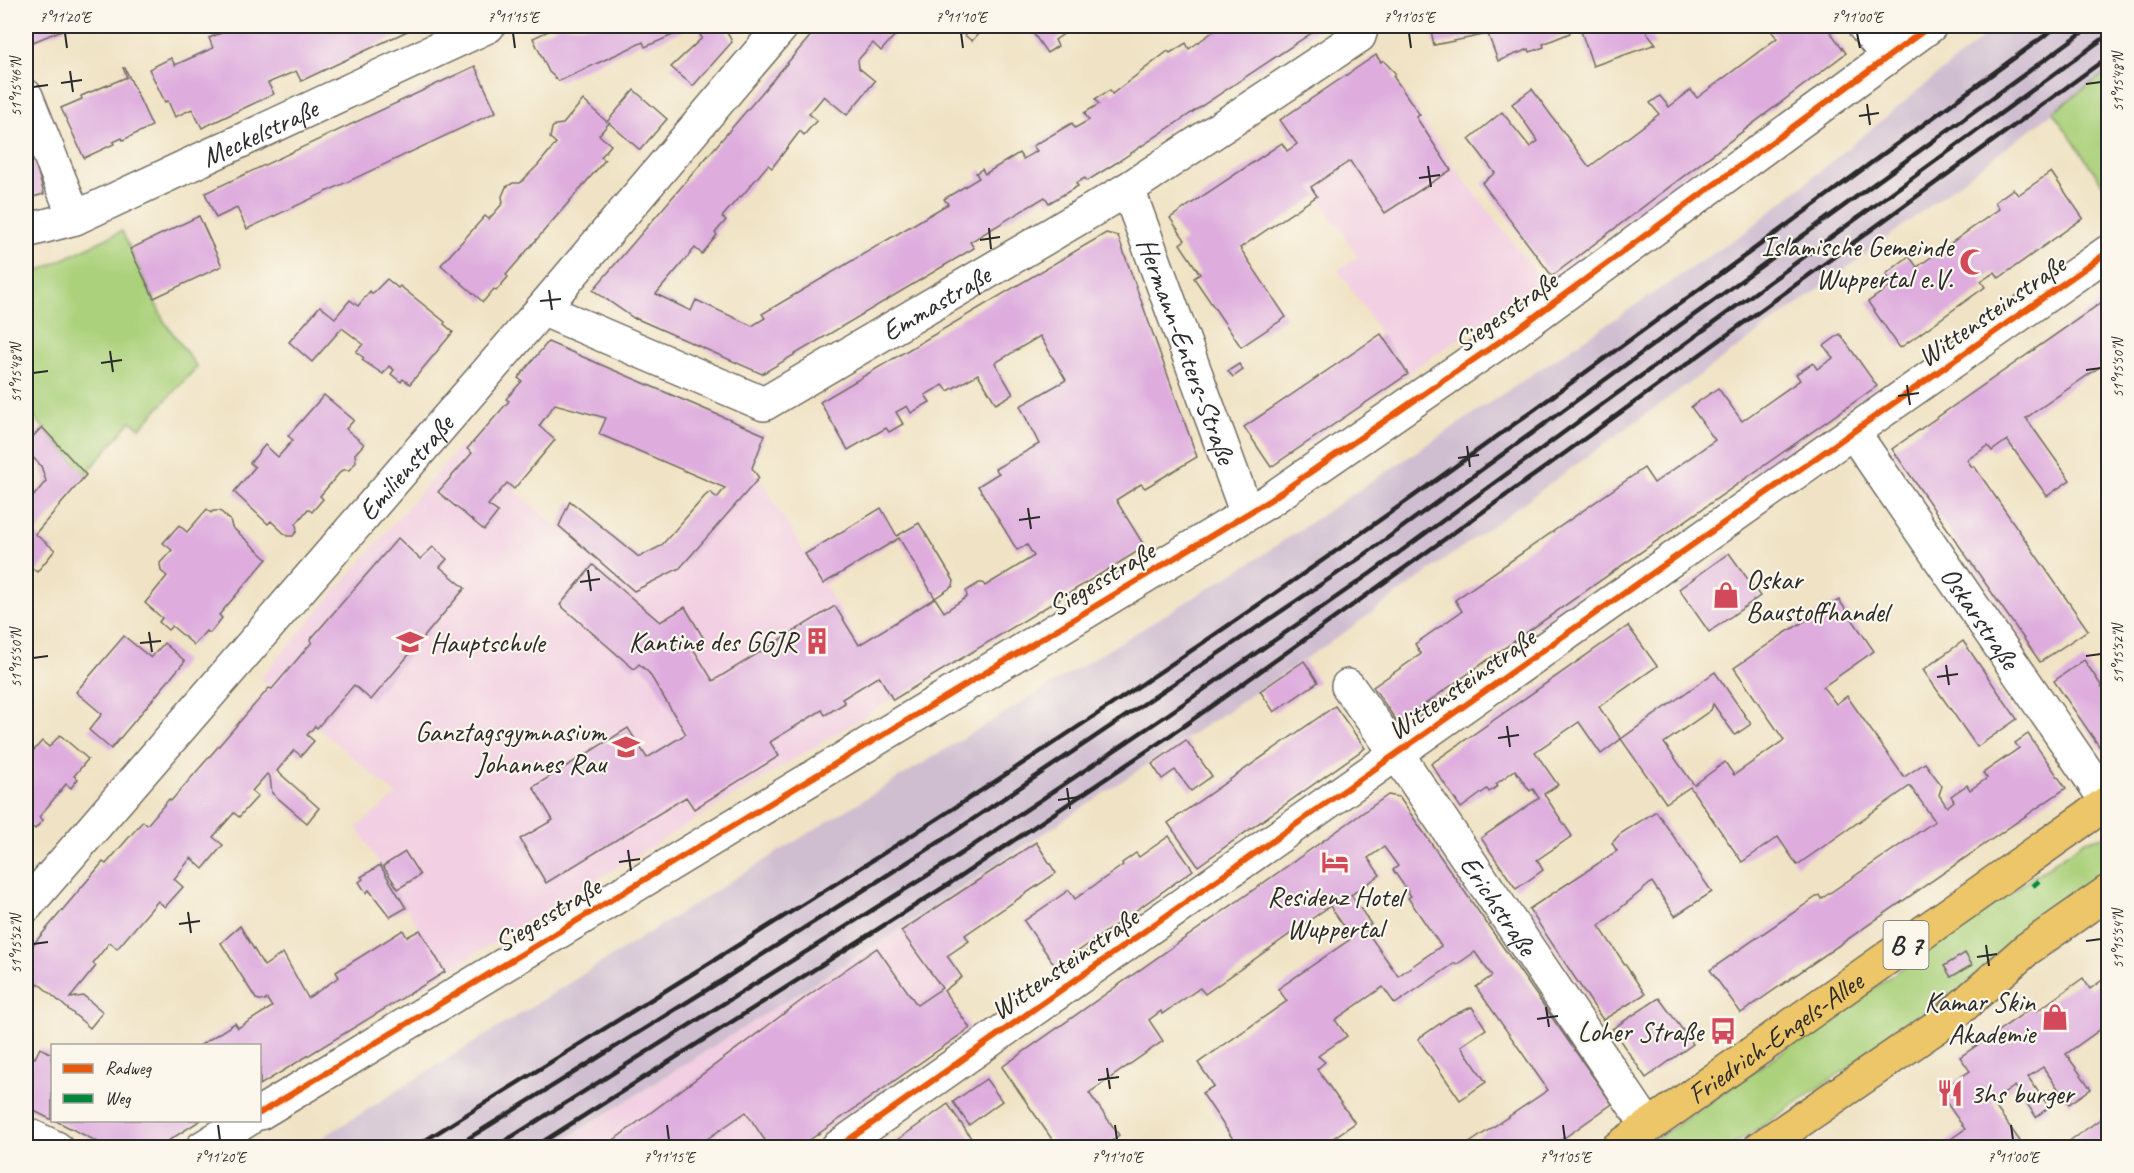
<svg xmlns="http://www.w3.org/2000/svg" width="2134" height="1173" font-family="Caveat,sans-serif">
	<rect width="100%" height="100%" fill="#fbf7ec"/>
	<filter id="ink" filterUnits="userSpaceOnUse"><feTurbulence type="fractalNoise" baseFrequency=".0167" numOctaves="2"/><feDisplacementMap in="SourceGraphic" scale="12" xChannelSelector="R" yChannelSelector="G"/><feConvolveMatrix kernelMatrix="1 2 1 2 8 2 1 2 1" color-interpolation-filters="sRGB"/></filter>
	<filter id="wash" filterUnits="userSpaceOnUse"><feTurbulence type="fractalNoise" baseFrequency=".008" numOctaves="4" result="noise"/><feDisplacementMap in="SourceGraphic" scale="24" xChannelSelector="R" yChannelSelector="G"/><feGaussianBlur stdDeviation="1.35" result="paint"/><feColorMatrix in="noise" values="0 0 0 0 0 0 0 0 0 0 0 0 0 0 0 0 0 1.4 0 .05"/><feComposite in="paint" operator="in"/></filter>
	<g filter="url(#wash)">
		<rect width="100%" height="100%" fill="#f0e3c5"/>
		<g fill="#f2cfe2">
			<polygon points="1377,54 1457,170 1543,282 1408,373 1338,270 1358,257 1287,150 1296,143 1280,119"/>
			<polygon points="461,445 634,591 681,568 759,477 893,699 445,972 357,827 397,795 260,679"/>
			<polygon points="899,930 970,1024 792,1147 553,1148"/>
		</g>
		<polygon fill="#cfbdd0" points="1997,26 2108,26 2108,71 1811,295 1338,637 899,930 553,1147 306,1148 781,850 1250,563 1748,230"/>
		<g fill="#abd17c" stroke="#6b7e54" stroke-width="1.5">
			<polygon points="2108,71 2108,192 2053,112"/>
			<polygon points="122,231 164,321 197,367 140,428 131,421 85,475 26,408 26,277"/>
			<polygon points="2107,835 2108,836 2108,873 2017,937 1947,1001 1747,1136 1730,1147 1644,1148 2085,841"/>
		</g>
		<g id="blocks">
			<g fill="#deadde" fill-rule="evenodd">
				<polygon points="26,26 72,26 33,42"/>
				<polygon points="232,26 418,26 301,81 296,71 268,83 274,94 202,128 192,109 175,117 168,101 165,102 149,69 171,58 175,65 213,48 209,38 233,28"/>
				<polygon points="559,26 694,26 645,47 643,42 559,81 549,72 533,38"/>
				<polygon points="714,26 724,26 732,42 693,86 671,67 702,38 699,33"/>
				<polygon points="819,26 903,26 881,51 873,43 858,60 859,68 875,81 847,115 824,96 809,114 817,120 804,135 800,131 772,168 768,165 741,197 740,196 722,217 726,220 715,233 717,235 702,254 695,248 656,294 691,311 696,300 752,326 765,318 762,314 948,204 944,199 979,178 976,173 982,169 985,174 1019,153 1023,159 1037,151 1033,146 1072,123 1075,128 1089,120 1084,113 1099,104 1095,99 1110,90 1112,94 1168,51 1170,53 1186,43 1189,49 1221,26 1322,26 1116,163 1087,181 1085,178 1076,183 1078,186 1049,203 1045,197 970,242 974,248 762,374 635,318 635,319 593,290"/>
				<polygon points="953,26 985,26 972,41"/>
				<polygon points="1037,26 1066,26 1062,28 1065,33 1055,40 1058,46 1047,53 1033,33"/>
				<polygon points="1430,26 1567,26 1570,33 1543,44 1544,47 1530,52 1529,49 1498,61 1488,34 1434,45"/>
				<polygon points="1589,26 1642,26 1656,44 1593,66 1580,28"/>
				<polygon points="1767,26 1826,26 1846,53 1552,276 1482,183 1495,173 1469,139 1502,112 1530,147 1538,141 1512,104 1532,89 1589,167 1659,114 1650,103 1660,96 1669,107 1691,90 1697,98 1777,38"/>
				<polygon points="1376,55 1381,62 1383,60 1396,74 1393,76 1420,115 1416,117 1451,170 1385,213 1350,161 1311,187 1317,196 1240,248 1286,317 1241,347 1194,278 1200,274 1180,244 1185,240 1170,218 1282,143 1287,151 1297,144 1280,120"/>
				<polygon points="475,66 496,112 247,229 237,208 216,218 205,193"/>
				<polygon points="123,68 125,68 152,126 123,140 122,138 113,142 114,144 84,158 61,108 82,99 81,96 127,77"/>
				<polygon points="634,90 667,119 640,150 609,123 599,135 611,145 601,157 605,160 506,275 508,277 496,291 494,289 483,302 441,265 485,216 489,219 503,203 502,196 506,187 513,183 520,183 538,165 556,143 550,138 552,128 555,125 563,124 583,100 607,122"/>
				<polygon points="29,140 44,194 26,199 26,141"/>
				<polygon points="2051,172 2083,218 1999,278 1995,272 1981,281 1985,287 1900,348 1868,302 1893,284 1886,274 1909,256 1917,267 1999,209 1995,202 2013,189 2018,195"/>
				<polygon points="199,216 222,266 154,298 130,249"/>
				<polygon points="1106,233 1118,236 1197,457 1145,488 1141,484 1116,500 1145,547 893,700 879,676 842,699 845,703 825,715 822,710 770,742 779,756 694,809 686,797 546,883 520,839 553,820 533,787 628,728 647,758 686,734 649,673 639,664 634,669 560,605 593,565 660,622 685,607 704,639 692,647 713,681 835,606 859,645 935,598 899,538 823,584 805,554 881,508 897,536 919,523 954,581 953,586 935,598 944,612 967,597 966,591 979,583 983,583 985,586 1034,556 1027,545 1017,550 978,486 999,473 995,469 1039,444 1020,406 1066,380 1040,336 995,363 1013,394 996,404 978,374 948,391 943,385 925,395 930,402 911,413 907,406 896,412 903,424 889,432 886,428 848,450 820,402"/>
				<polygon points="387,279 398,288 400,286 445,322 444,324 453,332 410,384 403,379 401,382 391,374 394,370 389,366 383,374 362,360 364,358 356,352 363,344 342,328 312,362 289,342 320,306 335,318 350,300 358,306 370,291 372,294"/>
				<polygon points="2108,298 2108,361 2026,418 2070,480 2047,496 2007,440 1992,451 1988,446 1967,460 1972,467 1974,466 2088,630 2040,662 1892,449"/>
				<polygon points="1381,334 1408,374 1271,467 1244,427"/>
				<polygon points="1840,334 1877,386 1398,723 1373,687 1421,654 1415,644 1462,611 1455,600 1644,468 1654,483 1715,440 1691,407 1718,388 1742,421 1800,380 1796,374 1813,363 1817,369 1833,358 1824,346"/>
				<polygon points="548,342 765,435 752,468 759,478 680,568 634,591 559,526 570,501 639,557 661,546 705,496 710,492 717,498 725,488 599,434 606,418 555,404 539,426 555,440 514,489 507,483 488,505 498,512 484,530 438,492 472,453 467,449 509,401 506,399 522,381 518,378"/>
				<polygon points="1239,364 1243,370 1233,377 1228,371"/>
				<polygon points="324,395 354,420 346,429 364,444 355,454 356,462 349,470 342,470 320,496 323,499 312,512 308,509 296,524 297,531 293,536 287,536 271,521 268,524 234,492 255,467 250,463 265,445 278,457 293,440 288,436"/>
				<polygon points="42,427 86,475 35,534 55,550 37,572 26,564 26,505 46,481 41,466 26,450 26,444"/>
				<polygon points="207,509 211,513 213,511 220,511 230,520 232,527 267,559 219,615 222,618 210,633 206,631 194,645 172,626 168,630 159,622 162,618 145,603 167,576 161,571 160,563 172,550 163,543 179,525 187,532"/>
				<polygon points="398,538 420,559 433,547 447,559 440,567 465,588 371,700 354,685 317,728 315,726 307,735 314,741 301,756 294,750 277,771 319,808 307,823 272,793 270,777 267,774 252,791 258,796 239,817 234,813 213,837 223,845 203,869 191,858 174,879 183,887 165,907 158,901 117,949 110,942 93,963 96,966 70,998 84,996 103,1012 90,1028 38,983 26,1000 26,953 103,862 106,864 143,821 147,825 169,799 171,801 269,688 272,689 312,642 310,640"/>
				<polygon points="1729,553 1760,596 1709,632 1679,589"/>
				<polygon points="1839,600 1874,651 1823,687 1836,704 1847,696 1904,777 1925,763 1942,786 1939,795 1947,807 1954,801 1951,796 1967,785 1970,790 1987,778 1983,773 2019,748 2015,743 2028,734 2066,788 1741,1013 1710,970 1819,895 1821,899 1935,821 1910,786 1797,865 1778,837 1742,862 1690,787 1666,803 1621,739 1715,672 1751,724 1735,735 1713,704 1711,710 1664,743 1694,785 1725,762 1734,775 1784,740 1734,668 1785,633"/>
				<polygon points="1628,626 1657,666 1599,707 1621,739 1601,754 1579,722 1535,752 1558,785 1544,794 1572,836 1537,860 1543,870 1516,889 1481,838 1539,798 1533,789 1530,791 1515,770 1496,784 1498,786 1489,792 1487,789 1461,808 1431,764"/>
				<polygon points="124,636 151,658 164,643 185,661 111,749 89,730 102,714 76,692"/>
				<polygon points="1963,641 2017,719 1977,747 1923,670"/>
				<polygon points="2084,660 2107,694 2108,693 2108,759 2054,681"/>
				<polygon points="1304,661 1318,682 1274,712 1260,691"/>
				<polygon points="1335,706 1365,748 1198,866 1168,823"/>
				<polygon points="60,735 88,759 74,776 78,779 71,788 66,784 39,817 43,820 35,829 31,826 26,832 26,774 33,765 26,759 42,741 49,747"/>
				<polygon points="1186,740 1212,776 1191,791 1175,770 1162,779 1152,764"/>
				<path d="M1388,795L1399,797L1612,1104L1550,1148H1462L1548,1090L1476,987L1492,976L1475,952L1456,965L1455,963L1395,1004L1383,987L1335,1020L1347,1036L1318,1056L1325,1062L1317,1069L1355,1123L1323,1145L1325,1148H1239L1202,1093L1214,1086L1198,1063L1287,1001L1278,989L1352,938L1330,906L1205,994L1200,988L1162,1014L1161,1011L1149,1020L1163,1041L1089,1093L1119,1135L1102,1148H1058L1002,1067ZM1384,847L1398,866L1393,870L1411,896L1408,898L1441,946L1398,976L1365,929L1371,924L1351,895L1380,875L1368,858Z"/>
				<polygon points="1656,811 1712,892 1675,916 1652,882 1599,926 1645,994 1603,1020 1529,909 1617,851 1612,843 1620,834"/>
				<polygon points="1169,836 1193,870 1056,967 1024,921 1069,890 1075,899 1123,865 1122,863 1136,853 1139,857"/>
				<polygon points="1036,842 1056,873 965,935 969,941 947,956 962,977 944,991 970,1028 798,1148 770,1148 746,1112 694,1148 603,1148 813,992 877,948 917,1005 942,988 901,931"/>
				<polygon points="405,852 420,875 398,889 383,866"/>
				<polygon points="380,865 406,908 390,917 369,890 366,893 359,882 363,879 361,877"/>
				<polygon points="240,926 264,966 283,953 308,998 339,977 336,972 403,930 407,937 420,930 445,972 260,1085 260,1046 199,1046 235,1023 238,1028 272,1007 267,999 264,1001 256,999 221,943"/>
				<polygon points="1965,953 1972,965 1951,977 1944,966"/>
				<polygon points="2108,976 2108,1024 2066,1054 2091,1089 2069,1104 2043,1067 2028,1077 2049,1107 2036,1117 2015,1086 1992,1102 2025,1148 1938,1148 1965,1129 1939,1092 1970,1071 1960,1057 2033,1007 2037,1011 2083,978 2090,989"/>
				<polygon points="1659,998 1693,1044 1646,1078 1612,1029"/>
				<polygon points="1472,1007 1486,1029 1461,1046 1486,1082 1460,1100 1418,1039 1451,1016"/>
				<polygon points="40,1048 52,1054 51,1059 52,1059 52,1120 26,1107 26,1054 35,1058"/>
				<polygon points="986,1079 1002,1101 969,1125 953,1102"/>
				<polygon points="948,1104 971,1138 960,1146 961,1148 886,1148"/>
				<polygon points="2108,1114 2108,1148 2060,1148 2072,1139"/>
				<polygon points="54,1120 201,1120 157,1148 110,1148"/>
			</g>
		</g>
	</g>
	<g filter="url(#ink)">
		<use href="#blocks" fill-opacity="0" stroke="#706b61" stroke-width="1.5"/>
		<g fill="none" stroke-linecap="round" stroke-linejoin="round">
			<defs>
				<g id="minor">
					<polyline points="1864,26 1888,57"/>
					<polyline points="26,96 75,218"/>
					<path id="s1" d="M1128,189L1247,514"/>
					<path id="s2" d="M542,309L764,404L1128,189L1359,36L1362,26"/>
					<path id="s3" d="M1853,432L2108,803"/>
					<path id="s4" d="M1348,686L1397,754L1648,1126"/>
					<path id="s5" d="M26,906L542,309L782,26"/>
					<polyline points="260,1113 1270,500 1515,331 1930,26"/>
					<polyline points="26,1134 56,1148"/>
					<polyline points="202,1148 247,1120"/>
				</g>
				<g id="tertiary">
					<path id="s6" d="M26,231L75,218L488,26"/>
					<polyline points="837,1148 2108,252"/>
				</g>
				<g id="primary">
					<path id="s7" d="M1618,1148L2108,802"/>
					<polyline points="1760,1148 1948,1019 2027,949 2108,892"/>
				</g>
			</defs>
			<use href="#minor" stroke="#706b61" stroke-width="36"/>
			<use href="#tertiary" stroke="#706b61" stroke-width="36"/>
			<use href="#primary" stroke="#706b61" stroke-width="36"/>
			<use href="#minor" stroke="#fff" stroke-width="33"/>
			<use href="#tertiary" stroke="#fff" stroke-width="33"/>
			<use href="#primary" stroke="#ecc669" stroke-width="33"/>
			<g stroke="#2b2b2b" stroke-width="4.5">
				<path d="M413,1148C659,994 907,843 1148,680C1458,472 1756,246 2058,26"/>
				<polyline points="453,1148 713,986 933,846 1360,558 2091,26"/>
				<polyline points="494,1148 947,863 1170,713 1371,573 2108,35"/>
				<polyline points="533,1148 952,882 1181,728 1565,453 2108,57"/>
			</g>
			<polyline stroke="#00873e" stroke-width="4.5" stroke-dasharray="9 4.5" stroke-linecap="butt" points="2033,886 2039,881"/>
			<defs>
				<g id="cycleway">
					<polyline points="260,1113 1270,500 1515,331 1930,26"/>
					<polyline points="837,1148 2108,252"/>
				</g>
			</defs>
			<use href="#cycleway" stroke="#fbf7ec" stroke-width="10"/>
			<use href="#cycleway" stroke="#e8590c" stroke-width="6"/>
		</g>
	</g>
	<path fill="none" stroke="#2b2b2b" stroke-width="2" d="M65,33L67,48M513,33L515,48M961,33L963,48M1409,33L1411,48M1857,33L1860,48M70,71L73,92M61,83L82,80M2086,84L2101,82M33,87L48,85M1867,104L1870,125M1859,116L1879,113M1428,166L1431,187M1419,178L1440,175M989,228L991,249M980,240L1000,237M549,290L552,310M540,301L561,299M110,351L113,372M101,363L122,360M2086,370L2101,368M33,373L48,371M1907,385L1910,405M1898,396L1919,393M1467,446L1470,467M1458,458L1479,455M1028,508L1031,529M1019,520L1040,517M588,570L591,591M580,582L600,579M149,632L152,652M140,643L161,641M2086,656L2101,654M33,658L48,656M1946,665L1949,685M1937,677L1958,674M1507,726L1510,747M1498,738L1519,735M1067,788L1070,809M1058,800L1079,797M628,850L631,871M619,862L640,859M188,912L191,933M179,924L200,921M2086,941L2101,939M33,944L48,942M1986,945L1989,966M1977,957L1997,954M1546,1007L1549,1027M1537,1019L1558,1016M1107,1068L1110,1089M1098,1080L1119,1077M218,1125L220,1140M667,1125L669,1140M1115,1125L1117,1140M1563,1125L1565,1140M2011,1125L2013,1140"/>
	<defs>
		<symbol id="mosque-bare" viewBox="-9 -9 18 18"><path d="M3.5-4.9A6 6 0 1 0 3.5 4.9A5 5 0 1 1 3.5-4.9Z" fill="#d1495b" stroke="#fbf7ec" stroke-width="2.5" paint-order="stroke"/></symbol>
		<symbol id="shop-bare" viewBox="-9 -9 18 18"><path d="M-5-2.5h2.3a2.7 3.5 0 0 1 5.4 0H5L5.5 6h-11ZM-1.5-2.5h3a1.5 2.3 0 0 0-3 0Z" fill="#d1495b" stroke="#fbf7ec" stroke-width="2.5" paint-order="stroke"/></symbol>
		<symbol id="building-bare" viewBox="-9 -9 18 18"><path d="M-4-6H4V6H1V3H-1V6H-4ZM-2.5-4.3h1.7v1.8h-1.7ZM.8-4.3h1.7v1.8H.8ZM-2.5-1h1.7V.8h-1.7ZM.8-1h1.7V.8H.8Z" fill="#d1495b" stroke="#fbf7ec" stroke-width="2.5" paint-order="stroke"/></symbol>
		<symbol id="school-bare" viewBox="-9 -9 18 18"><path d="M0-5L7-2L0 1L-7-2ZM-4 1L0 2.5L4 1V4Q0 6-4 4Z" fill="#d1495b" stroke="#fbf7ec" stroke-width="2.5" paint-order="stroke"/></symbol>
		<symbol id="hotel-bare" viewBox="-9 -9 18 18"><path d="M-6-4.5h1.5V1H6V5H4.5V3h-9V5H-6ZM-4 0a1.8 1.8 0 1 1 3.6 0ZM.5 0V-2.5h3Q6-2.5 6 0Z" fill="#d1495b" stroke="#fbf7ec" stroke-width="2.5" paint-order="stroke"/></symbol>
		<symbol id="bus-bare" viewBox="-9 -9 18 18"><path d="M-5-6H5V4H4V6H2V4H-2V6H-4V4H-5ZM-3.5-4V0h7V-4ZM-3.5 1.2v1.5H-2V1.2ZM2 1.2v1.5H3.5V1.2Z" fill="#d1495b" stroke="#fbf7ec" stroke-width="2.5" paint-order="stroke"/></symbol>
		<symbol id="restaurant-bare" viewBox="-9 -9 18 18"><path d="M-5-6h1v4h1v-4h1v4h1v-4h1v5L-1.5 .5V6h-2V.5L-5-1ZM5-6V6H3V1.5H1.5Q1.5-4 5-6Z" fill="#d1495b" stroke="#fbf7ec" stroke-width="2.5" paint-order="stroke"/></symbol>
	</defs>
	<g fill-rule="evenodd">
		<use href="#mosque-bare" x="1954" y="243" width="38" height="38"/>
		<use href="#shop-bare" x="1707" y="576" width="38" height="38"/>
		<use href="#building-bare" x="798" y="622" width="38" height="38"/>
		<use href="#school-bare" x="391" y="623" width="38" height="38"/>
		<use href="#school-bare" x="607" y="728" width="38" height="38"/>
		<use href="#hotel-bare" x="1316" y="843" width="38" height="38"/>
		<use href="#shop-bare" x="2036" y="998" width="38" height="38"/>
		<use href="#bus-bare" x="1704" y="1012" width="38" height="38"/>
		<use href="#restaurant-bare" x="1931" y="1074" width="38" height="38"/>
	</g>
	<g text-anchor="middle" stroke-width="4.5" stroke-linejoin="round" paint-order="stroke">
		<rect fill="#fbf7ec" stroke="#696865" stroke-width="1.5" x="1883.5" y="921" width="45" height="48" rx="4.5"/>
		<g font-size="27" font-weight="bold" fill="#2b2b2b">
			<text x="1906" y="954">B 7</text>
		</g>
		<g font-size="28" fill="#2b2b2b" stroke="#fbf7ec">
			<text dy="10" stroke="none"><textPath href="#s6" startOffset="254">Meckelstraße</textPath></text>
			<text dy="10" stroke="none"><textPath href="#s2" startOffset="441">Emmastraße</textPath></text>
			<text transform="translate(1991 310) rotate(-35)" y="10">Wittensteinstraße</text>
			<text transform="translate(1505 311) rotate(-35)" y="10">Siegesstraße</text>
			<text dy="10" stroke="none"><textPath href="#s1" startOffset="172">Hermann-Enters-Straße</textPath></text>
			<text dy="10" stroke="none"><textPath href="#s5" startOffset="580">Emilienstraße</textPath></text>
			<text transform="translate(1101 578) rotate(-31)" y="10">Siegesstraße</text>
			<text dy="10" stroke="none"><textPath href="#s3" startOffset="225">Oskarstraße</textPath></text>
			<text transform="translate(1461 683) rotate(-35)" y="10">Wittensteinstraße</text>
			<text dy="10" stroke="none"><textPath href="#s4" startOffset="266">Erichstraße</textPath></text>
			<text transform="translate(547 914) rotate(-31)" y="10">Siegesstraße</text>
			<text transform="translate(1064 963) rotate(-35)" y="10">Wittensteinstraße</text>
			<text dy="10" stroke="none"><textPath href="#s7" startOffset="192">Friedrich-Engels-Allee</textPath></text>
		</g>
		<g font-size="28" fill="#2b2b2b" stroke="#fbf7ec" text-anchor="end">
			<text x="1953" y="256">Islamische Gemeinde<tspan x="1953" dy="32">Wuppertal e.V.</tspan></text>
			<text x="1746" y="589" text-anchor="start">Oskar<tspan x="1746" dy="32">Baustoffhandel</tspan></text>
			<text x="797" y="651">Kantine des GGJR</text>
			<text x="430" y="652" text-anchor="start">Hauptschule</text>
			<text x="606" y="741">Ganztagsgymnasium<tspan x="606" dy="32">Johannes Rau</tspan></text>
			<text x="1335" y="906" text-anchor="middle">Residenz Hotel<tspan x="1335" dy="32">Wuppertal</tspan></text>
			<text x="2035" y="1011">Kamar Skin<tspan x="2035" dy="32">Akademie</tspan></text>
			<text x="1703" y="1041">Loher Straße</text>
			<text x="1970" y="1103" text-anchor="start">3hs burger</text>
		</g>
	</g>
	<rect width="2134" height="1173" fill="none" stroke="#fbf7ec" stroke-width="66"/>
	<rect x="51" y="1044" width="210" height="78" fill="#fbf7ec" stroke="#a8a59f" stroke-width="1.5"/>
	<rect x="63" y="1064" width="30" height="9" fill="#e8590c" stroke="#a8a59f" stroke-width="1.5"/>
	<text x="105" y="1074" font-size="18" fill="#2b2b2b">Radweg</text>
	<rect x="63" y="1094" width="30" height="9" fill="#00873e" stroke="#a8a59f" stroke-width="1.5"/>
	<text x="105" y="1104" font-size="18" fill="#2b2b2b">Weg</text>
	<rect x="33" y="33" width="2068" height="1107" fill="none" stroke="#2b2b2b" stroke-width="2"/>
	<g font-size="15" text-anchor="middle" fill="#2b2b2b">
		<text x="65" y="22">7°11'20"E</text>
		<text x="513" y="22">7°11'15"E</text>
		<text x="961" y="22">7°11'10"E</text>
		<text x="1409" y="22">7°11'05"E</text>
		<text x="1857" y="22">7°11'00"E</text>
		<text transform="translate(2118 82) rotate(-90)" y="5">51°15'48"N</text>
		<text transform="translate(16 87) rotate(-90)" y="5">51°15'46"N</text>
		<text transform="translate(2118 368) rotate(-90)" y="5">51°15'50"N</text>
		<text transform="translate(16 373) rotate(-90)" y="5">51°15'48"N</text>
		<text transform="translate(2118 654) rotate(-90)" y="5">51°15'52"N</text>
		<text transform="translate(16 658) rotate(-90)" y="5">51°15'50"N</text>
		<text transform="translate(2118 939) rotate(-90)" y="5">51°15'54"N</text>
		<text transform="translate(16 944) rotate(-90)" y="5">51°15'52"N</text>
		<text x="220" y="1162">7°11'20"E</text>
		<text x="669" y="1162">7°11'15"E</text>
		<text x="1117" y="1162">7°11'10"E</text>
		<text x="1565" y="1162">7°11'05"E</text>
		<text x="2013" y="1162">7°11'00"E</text>
	</g>
</svg>
